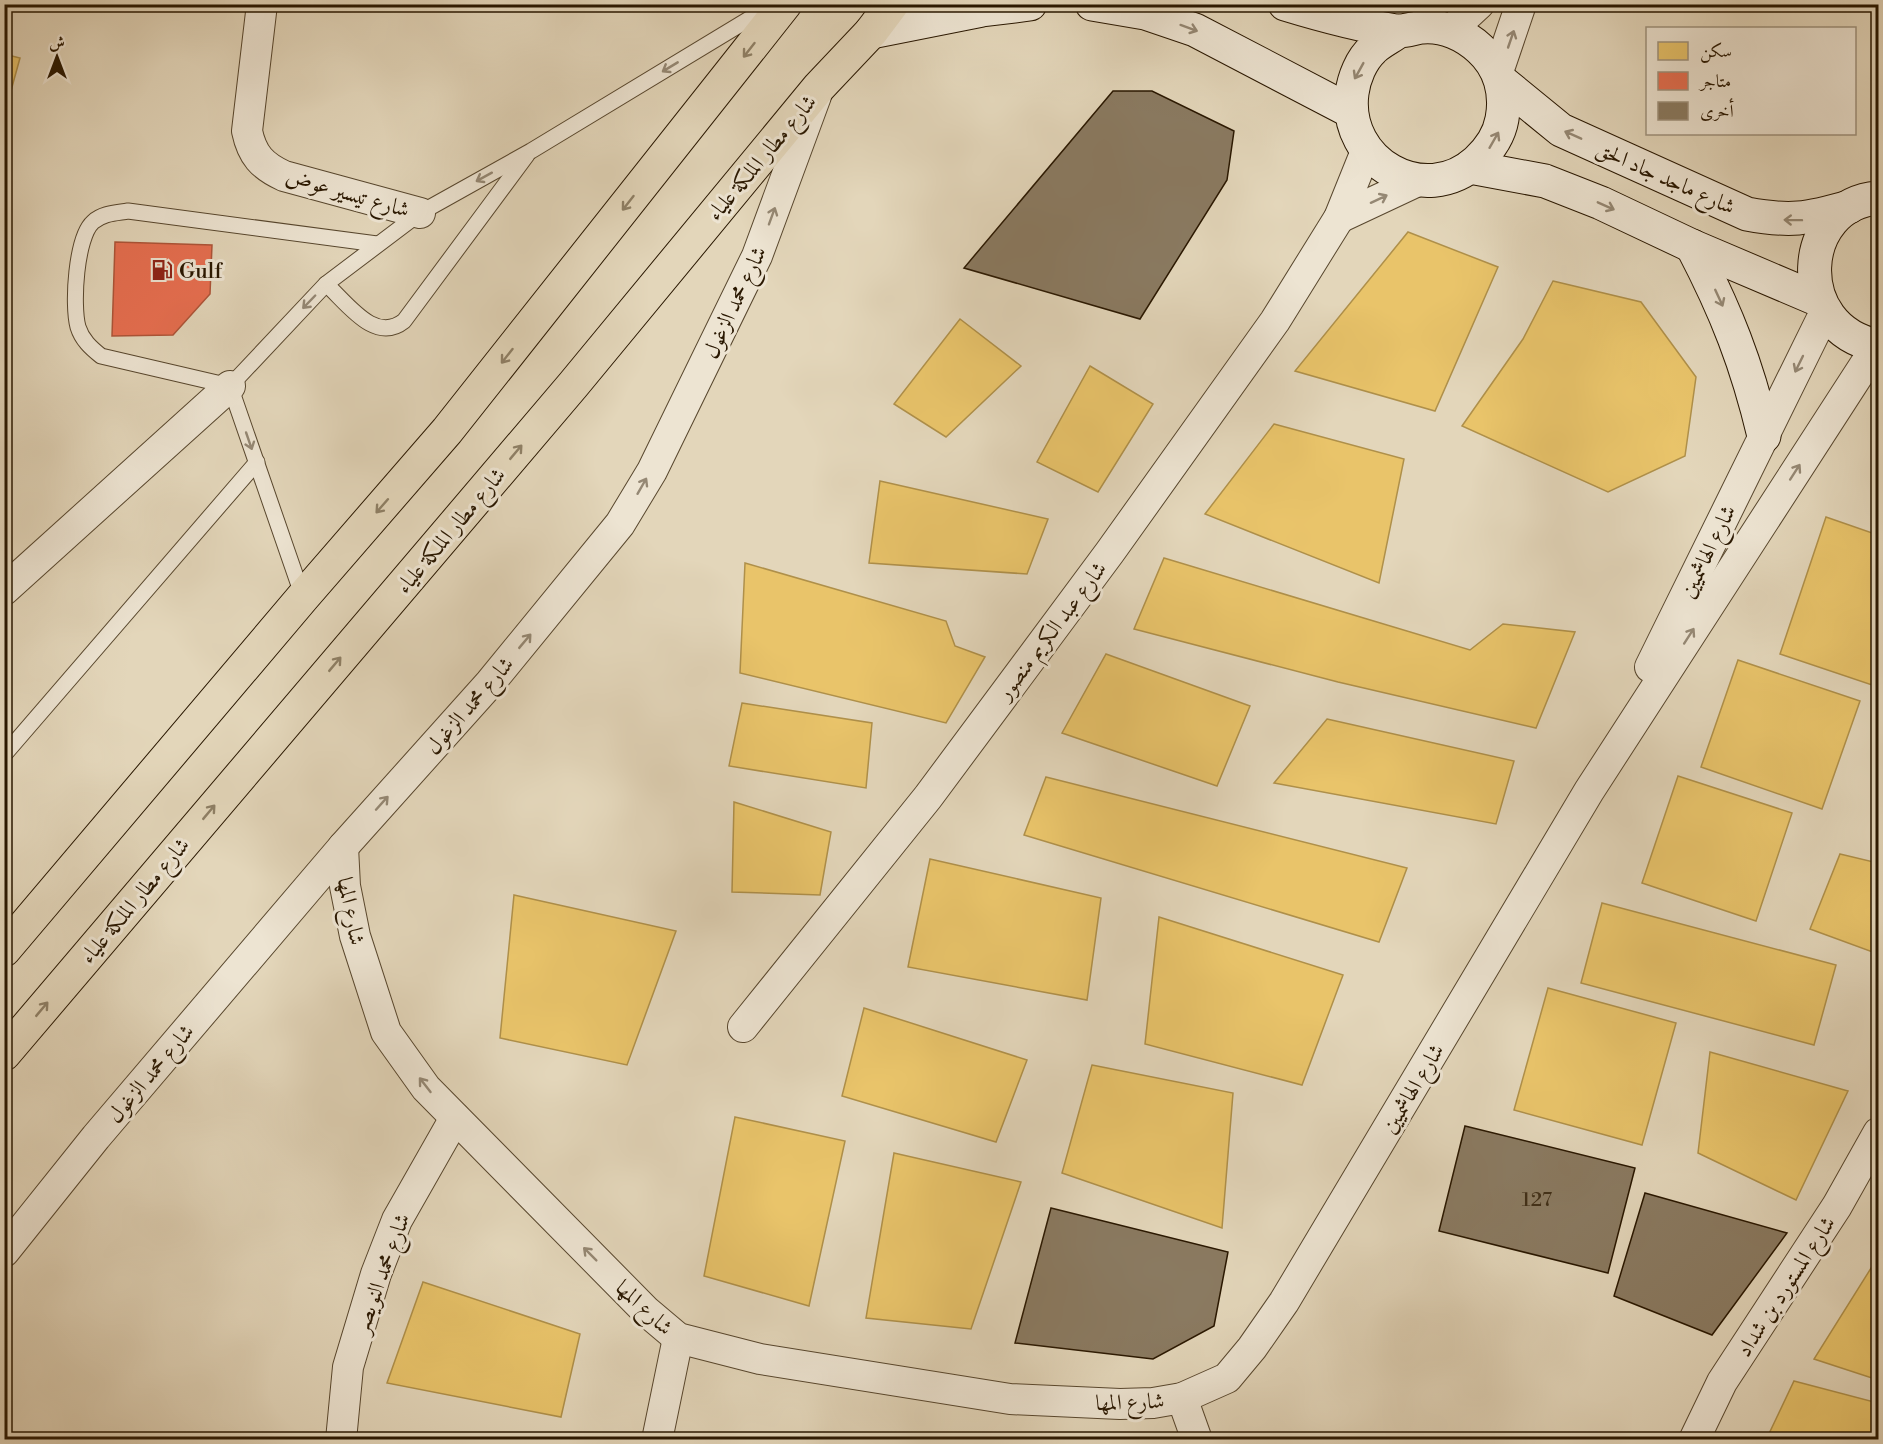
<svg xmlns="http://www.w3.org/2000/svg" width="1883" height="1444" font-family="'Libre Bodoni',Amiri,serif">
	<rect width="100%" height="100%" fill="#e3d6ba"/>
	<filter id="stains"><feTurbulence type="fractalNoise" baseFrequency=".00333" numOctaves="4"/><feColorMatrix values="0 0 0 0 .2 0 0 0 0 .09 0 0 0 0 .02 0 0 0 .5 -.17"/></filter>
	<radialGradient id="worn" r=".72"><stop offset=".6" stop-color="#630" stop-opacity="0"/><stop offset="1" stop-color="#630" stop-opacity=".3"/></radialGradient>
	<g fill="#e9c46a" stroke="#af904a" stroke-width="1.5">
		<polygon points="4,54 20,58 4,116"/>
		<polygon points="1408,232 1498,267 1435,411 1295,371"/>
		<polygon points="1553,281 1641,302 1696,377 1685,456 1608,492 1462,426 1523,339"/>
		<polygon points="960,319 1021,366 946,437 894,404"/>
		<polygon points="1090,366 1153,404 1098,492 1037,462"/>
		<polygon points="1274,424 1404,459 1379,583 1205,514"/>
		<polygon points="880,481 1048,519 1027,574 869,563"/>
		<polygon points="1826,517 1878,535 1878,687 1780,654"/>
		<polygon points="1164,558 1470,650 1503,624 1575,632 1536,728 1338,682 1134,629"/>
		<polygon points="745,563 946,621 955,646 985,657 946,723 740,673"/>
		<polygon points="1106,654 1250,706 1217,786 1062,733"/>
		<polygon points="1738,660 1860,701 1822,809 1701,767"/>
		<polygon points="742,703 872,723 866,788 729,766"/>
		<polygon points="1327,719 1514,761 1496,824 1274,783"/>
		<polygon points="1678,776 1792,813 1756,921 1642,883"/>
		<polygon points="1046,777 1407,868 1379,942 1024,835"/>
		<polygon points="734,802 831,832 820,895 732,892"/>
		<polygon points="1840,854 1878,863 1878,954 1810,929"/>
		<polygon points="930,859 1101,898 1087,1000 908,967"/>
		<polygon points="514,895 676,931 627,1065 500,1038"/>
		<polygon points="1602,903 1836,965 1814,1045 1581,983"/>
		<polygon points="1159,917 1343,975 1302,1085 1145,1044"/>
		<polygon points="1548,988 1676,1023 1642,1145 1514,1110"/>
		<polygon points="864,1008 1027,1060 996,1142 842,1096"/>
		<polygon points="1710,1052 1848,1091 1796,1200 1698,1153"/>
		<polygon points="1092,1065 1233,1093 1222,1228 1062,1173"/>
		<polygon points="735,1117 845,1141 809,1306 704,1276"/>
		<polygon points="894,1153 1021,1182 971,1329 866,1318"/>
		<polygon points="1878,1257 1878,1380 1814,1359"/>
		<polygon points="423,1282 580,1334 561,1417 387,1383"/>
		<polygon points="1794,1381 1878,1403 1878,1440 1766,1440"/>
	</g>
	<polygon fill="#e76f51" stroke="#ae5539" stroke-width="1.5" points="115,242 212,245 210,294 173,335 112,336"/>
	<g fill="#8a7a61" stroke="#291700" stroke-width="1.5">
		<polygon points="1113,91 1152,91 1234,131 1227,180 1140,319 964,268"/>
		<polygon points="1465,1126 1635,1168 1608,1273 1439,1231"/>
		<polygon points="1645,1193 1787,1233 1712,1335 1614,1296"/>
		<polygon points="1051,1208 1228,1252 1214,1326 1153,1359 1015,1343"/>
	</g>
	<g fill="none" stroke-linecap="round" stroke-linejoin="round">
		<defs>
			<g id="lane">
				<path d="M326,284C348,304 375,344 404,321L527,155"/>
				<polyline points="230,386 326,284 420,213 531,151 769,7"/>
				<path d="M230,386L101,356C91,348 82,340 78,327C72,305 76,237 93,222C103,213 116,213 128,211L377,244"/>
				<polyline points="230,386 303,597"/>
				<polyline points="4,755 257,462"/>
			</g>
			<g id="street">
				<path d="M262,4L247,131C252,155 262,166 284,176L420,213"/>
				<polyline points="1451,30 1479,4"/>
				<polyline points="1498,72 1521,4"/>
				<polyline points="1339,218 1420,180"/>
				<polyline points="4,590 230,386"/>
				<polyline points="1650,667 1825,312"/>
				<polyline points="343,847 345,886 355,936 386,1032 426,1088 646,1311 678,1338 760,1359 1010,1399 1120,1404 1153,1403 1182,1398 1227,1378 1252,1348 1284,1302 1589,791 1877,346"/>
				<polyline points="743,1027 928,797 1110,552 1275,321 1339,218 1366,151"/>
				<polyline points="4,1252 96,1137 343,847 490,683 620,524 652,471 757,256 816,96"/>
				<polyline points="1182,1398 1197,1440"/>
				<polyline points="341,1440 348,1367 376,1274 397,1220 455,1118"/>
				<polyline points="657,1440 678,1338"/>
				<polyline points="1694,1440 1722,1382 1837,1206 1878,1133"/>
			</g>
			<g id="secondary">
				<polyline points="1092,4 1145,13 1195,30 1350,111"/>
				<path d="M1285,4C1321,15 1358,25 1396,31C1405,32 1414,28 1422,27C1444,25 1465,35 1480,49C1500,67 1507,93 1502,119C1499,136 1490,149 1477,161C1424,209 1343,162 1352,93C1354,78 1361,60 1373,49C1380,42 1391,37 1399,31"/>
				<polyline points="871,32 982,10 1030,4"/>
				<path d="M1501,81L1561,130L1747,214C1790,222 1807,219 1849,207"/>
				<polyline points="1470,167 1545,181 1601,203 1692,246 1819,300"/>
				<path d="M1878,198C1798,204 1789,328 1878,346"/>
				<path d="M1692,246C1726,311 1747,364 1764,436"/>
			</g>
			<g id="highway">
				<polyline points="4,950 303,597 447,431 785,4"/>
				<polyline points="4,1054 573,385 819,87 871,32 892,4"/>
			</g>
		</defs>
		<use href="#lane" stroke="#58472e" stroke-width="17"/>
		<use href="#street" stroke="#58472e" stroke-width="32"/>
		<use href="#secondary" stroke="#291700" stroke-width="35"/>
		<use href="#highway" stroke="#291700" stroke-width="35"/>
		<use href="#lane" stroke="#ede4d2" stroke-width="15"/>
		<use href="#street" stroke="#ede4d2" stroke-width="30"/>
		<use href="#secondary" stroke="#ede4d2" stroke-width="33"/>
		<use href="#highway" stroke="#e3d6ba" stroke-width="33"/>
	</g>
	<defs><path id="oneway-shaft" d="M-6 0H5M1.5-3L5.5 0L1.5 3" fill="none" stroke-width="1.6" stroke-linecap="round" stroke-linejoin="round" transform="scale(1.5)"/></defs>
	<g stroke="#958874">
		<use href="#oneway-shaft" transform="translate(1189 28) rotate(20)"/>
		<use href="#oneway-shaft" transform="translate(1511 39) rotate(-71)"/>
		<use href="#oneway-shaft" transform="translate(670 67) rotate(149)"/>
		<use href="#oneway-shaft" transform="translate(1359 71) rotate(119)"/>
		<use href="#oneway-shaft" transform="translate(1573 135) rotate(-156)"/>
		<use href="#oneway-shaft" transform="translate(1494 140) rotate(-60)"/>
		<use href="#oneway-shaft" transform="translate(484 177) rotate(151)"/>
		<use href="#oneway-shaft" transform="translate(1379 199) rotate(-25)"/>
		<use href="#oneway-shaft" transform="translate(1606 206) rotate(24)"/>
		<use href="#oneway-shaft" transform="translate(772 216) rotate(-70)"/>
		<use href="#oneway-shaft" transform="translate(1793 220) rotate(-179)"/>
		<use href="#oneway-shaft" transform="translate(1719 298) rotate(65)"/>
		<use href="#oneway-shaft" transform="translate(309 302) rotate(134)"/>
		<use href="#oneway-shaft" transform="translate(1799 364) rotate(116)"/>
		<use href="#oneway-shaft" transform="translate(249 441) rotate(71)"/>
		<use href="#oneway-shaft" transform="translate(1795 472) rotate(-57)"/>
		<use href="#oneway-shaft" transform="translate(642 486) rotate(-60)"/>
		<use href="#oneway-shaft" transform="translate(1689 636) rotate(-57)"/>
		<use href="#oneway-shaft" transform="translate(525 641) rotate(-50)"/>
		<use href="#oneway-shaft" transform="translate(382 803) rotate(-48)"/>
		<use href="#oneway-shaft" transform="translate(425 1085) rotate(-128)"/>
		<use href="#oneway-shaft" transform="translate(590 1254) rotate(-135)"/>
	</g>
	<g stroke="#8f8066">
		<use href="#oneway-shaft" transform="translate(749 50) rotate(128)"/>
		<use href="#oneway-shaft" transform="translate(628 203) rotate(128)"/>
		<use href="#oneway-shaft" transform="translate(507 356) rotate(128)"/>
		<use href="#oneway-shaft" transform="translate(516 452) rotate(-50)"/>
		<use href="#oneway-shaft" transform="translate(382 506) rotate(131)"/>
		<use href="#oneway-shaft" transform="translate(335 664) rotate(-50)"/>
		<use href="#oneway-shaft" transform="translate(209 812) rotate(-50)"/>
		<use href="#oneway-shaft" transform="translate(42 1009) rotate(-50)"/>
	</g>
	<defs>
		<symbol id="fuel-bare" viewBox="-9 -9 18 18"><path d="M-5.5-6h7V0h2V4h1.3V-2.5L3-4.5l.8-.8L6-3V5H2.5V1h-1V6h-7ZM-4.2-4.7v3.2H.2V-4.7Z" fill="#8f2418" stroke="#ede4d2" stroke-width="2.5" paint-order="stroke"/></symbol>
	</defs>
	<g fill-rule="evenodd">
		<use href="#fuel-bare" x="147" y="255" width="30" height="30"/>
	</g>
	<g text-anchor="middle" stroke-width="6" stroke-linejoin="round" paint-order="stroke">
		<g font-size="20" fill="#413018">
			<text x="1537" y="1206">127</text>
		</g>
		<g font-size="22" fill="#291700" stroke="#ede4d2">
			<text transform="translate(761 157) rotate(-50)" y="8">شارع مطار الملكة علياء</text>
			<text transform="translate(1666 177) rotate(24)" y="8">شارع ماجد جاد الحق</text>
			<text transform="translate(348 192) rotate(16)" y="8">شارع تيسير عوض</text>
			<text transform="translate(734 302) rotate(-65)" y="8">شارع محمد الزغول</text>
			<text transform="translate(450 530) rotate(-50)" y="8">شارع مطار الملكة علياء</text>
			<text transform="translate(1707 551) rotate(-64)" y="8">شارع الهاشميين</text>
			<text transform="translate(1051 630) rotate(-53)" y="8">شارع عبد الكريم منصور</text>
			<text transform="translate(469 705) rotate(-49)" y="8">شارع محمد الزغول</text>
			<text transform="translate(134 900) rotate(-50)" y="8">شارع مطار الملكة علياء</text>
			<text transform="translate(352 911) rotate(79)" y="8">شارع المها</text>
			<text transform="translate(150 1073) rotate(-50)" y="8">شارع محمد الزغول</text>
			<text transform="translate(1412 1088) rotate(-59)" y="8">شارع الهاشميين</text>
			<text transform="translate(381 1273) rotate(-70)" y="8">شارع محمد النويصر</text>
			<text transform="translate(1785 1286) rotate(-57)" y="8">شارع المستورد بن شداد</text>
			<text transform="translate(645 1307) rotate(43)" y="8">شارع المها</text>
			<text transform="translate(1130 1401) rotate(-2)" y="8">شارع المها</text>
		</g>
		<g font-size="22" fill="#291700" stroke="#ede4d2" text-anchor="start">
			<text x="179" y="278">Gulf</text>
		</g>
	</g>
	<rect width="1883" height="1444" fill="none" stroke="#e3d6ba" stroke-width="24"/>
	<rect x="6" y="6" width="1871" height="1432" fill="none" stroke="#291700" stroke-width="3"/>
	<rect x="12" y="12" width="1859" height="1420" fill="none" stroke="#291700" stroke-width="1.5"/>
	<rect x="1646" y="27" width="210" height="108" fill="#ede4d2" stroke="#9f927e" stroke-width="1.5"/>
	<rect x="1658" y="42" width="30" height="18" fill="#e9c46a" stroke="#9f927e" stroke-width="1.5"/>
	<text x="1700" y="57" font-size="18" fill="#291700">سكن</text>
	<rect x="1658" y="72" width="30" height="18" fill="#e76f51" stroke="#9f927e" stroke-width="1.5"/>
	<text x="1700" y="87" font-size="18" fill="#291700">متاجر</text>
	<rect x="1658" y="102" width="30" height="18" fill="#8a7a61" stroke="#9f927e" stroke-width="1.5"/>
	<text x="1700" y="117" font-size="18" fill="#291700">أخرى</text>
	<g transform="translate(57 57)" stroke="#ede4d2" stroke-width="4.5" paint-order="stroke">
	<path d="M0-4.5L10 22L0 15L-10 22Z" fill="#291700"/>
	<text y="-9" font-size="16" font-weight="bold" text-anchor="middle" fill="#291700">ش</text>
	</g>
	<rect width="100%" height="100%" filter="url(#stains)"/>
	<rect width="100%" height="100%" fill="url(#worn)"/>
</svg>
